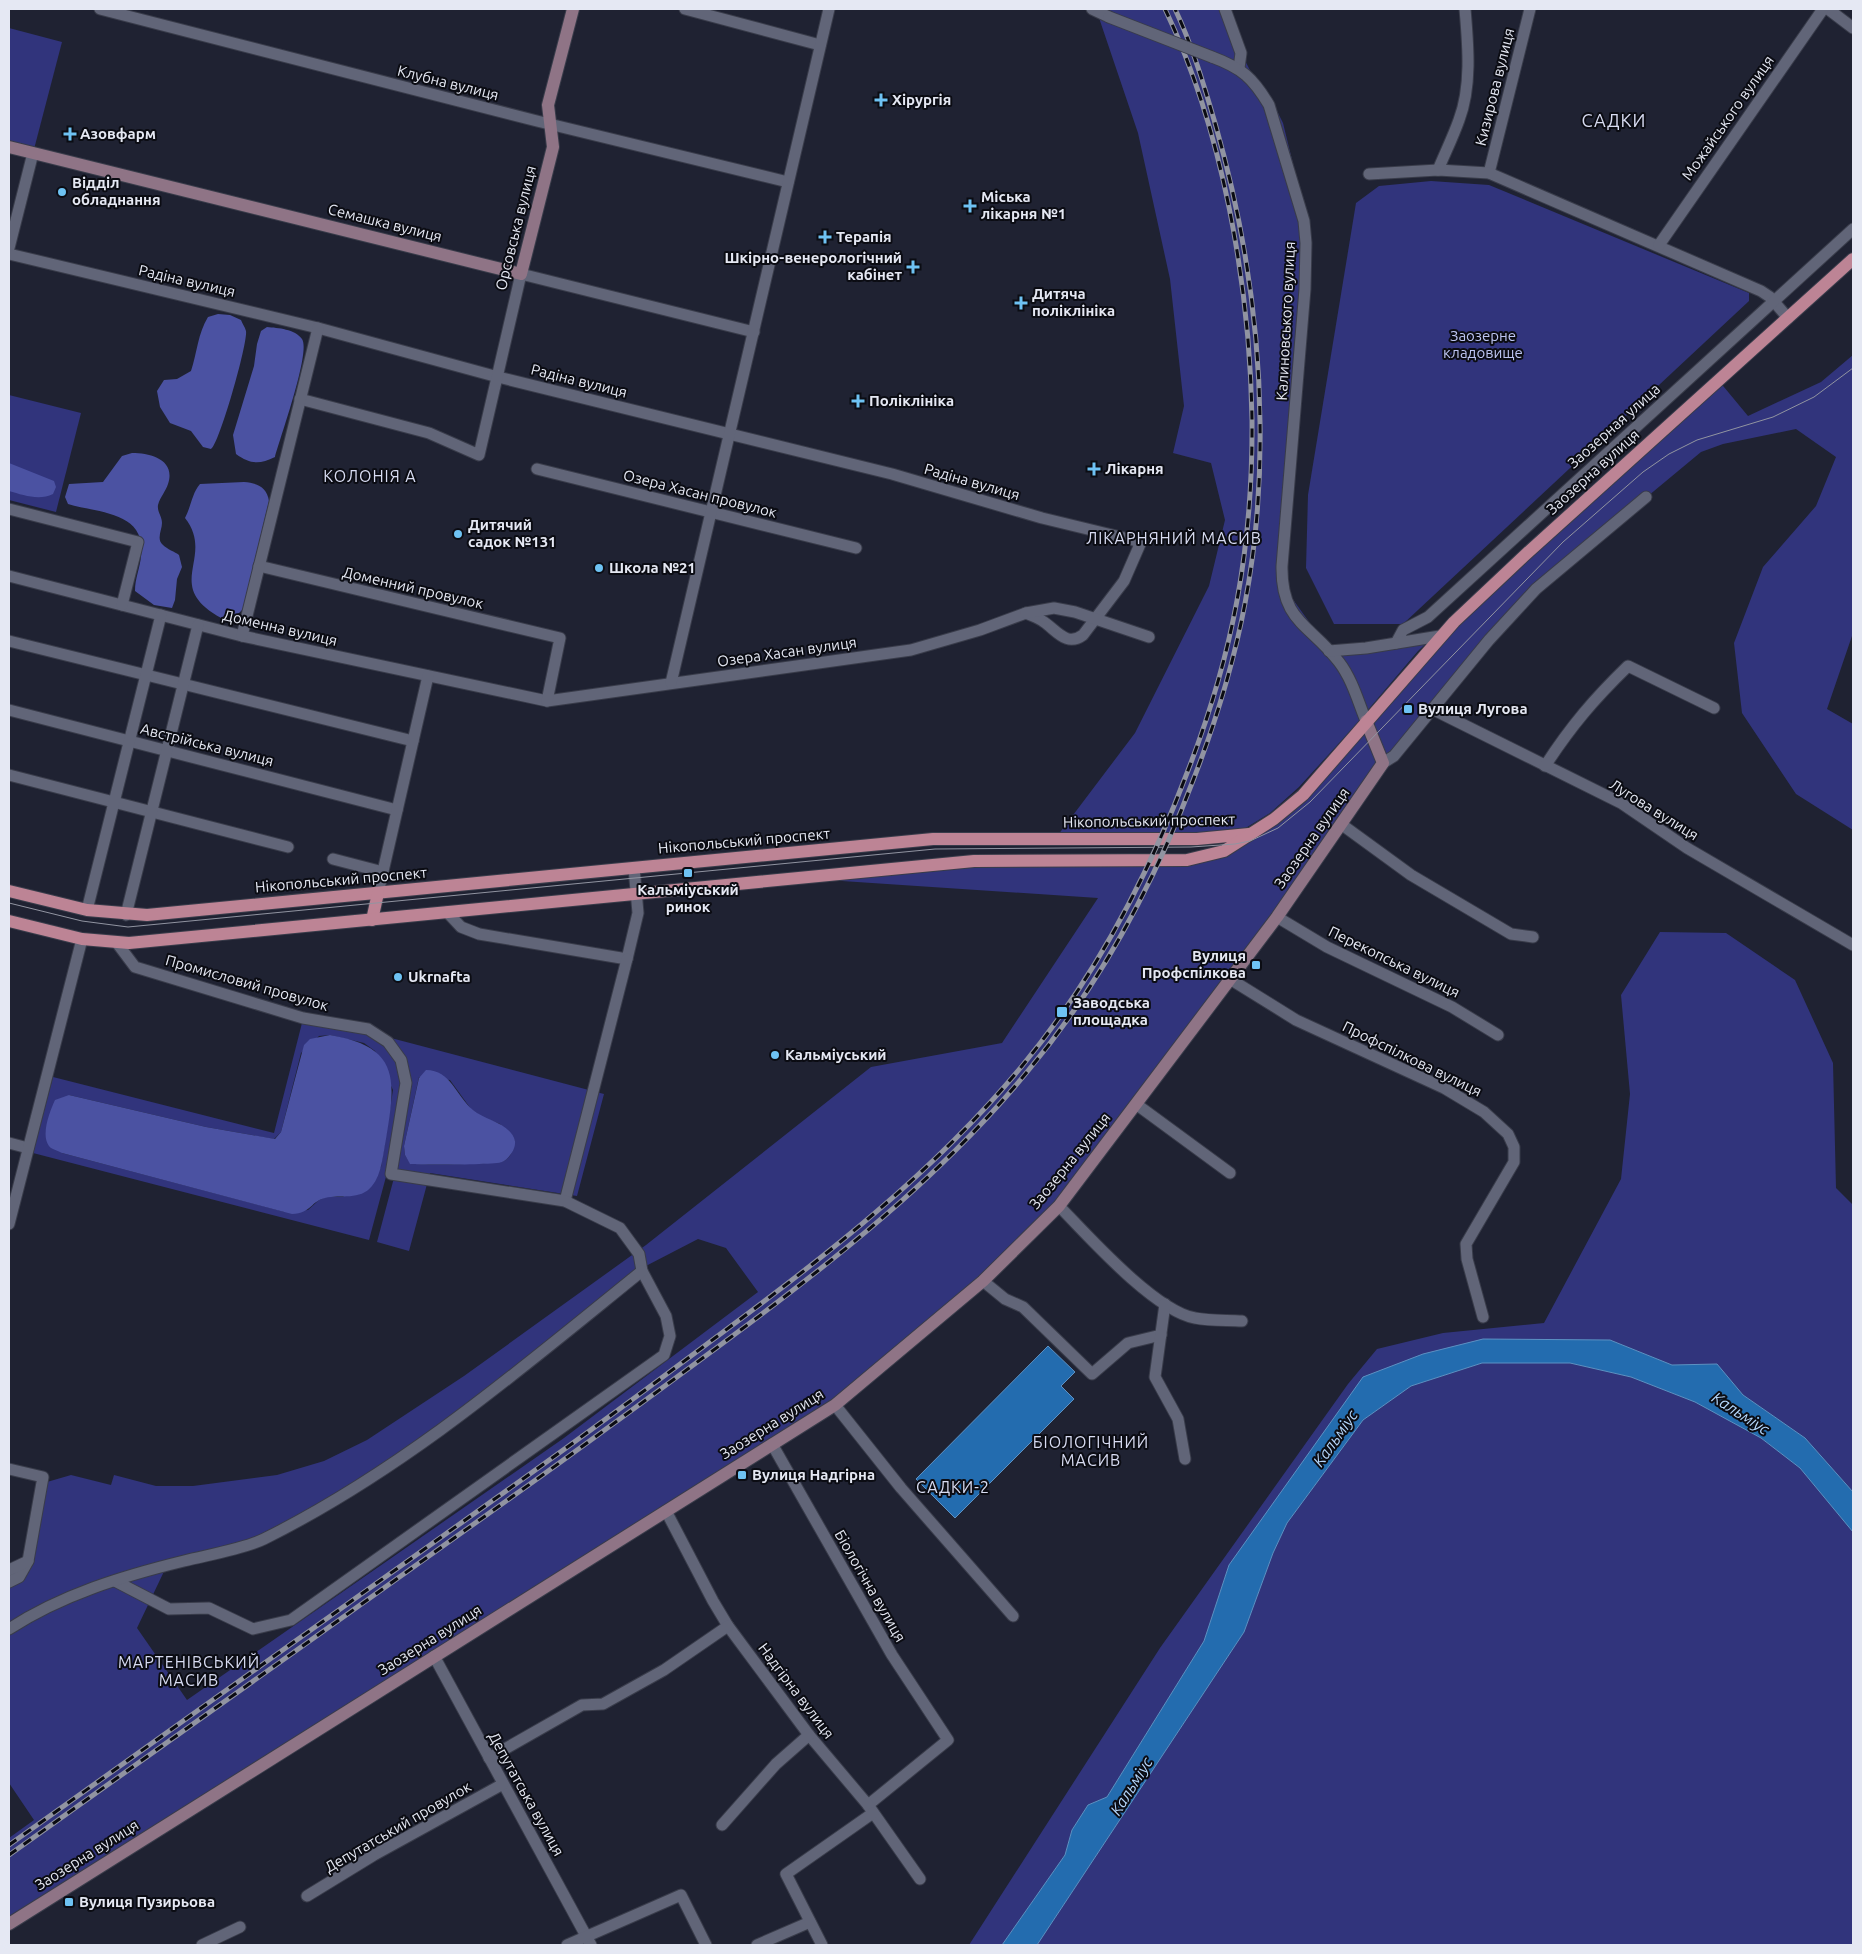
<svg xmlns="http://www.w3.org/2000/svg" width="1862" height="1954" font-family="Ubuntu,sans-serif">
	<rect width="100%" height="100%" fill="#1f2232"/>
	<g fill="#31347c" fill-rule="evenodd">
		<polygon points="1096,9 1223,9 1237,45 1255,80 1272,101 1283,123 1307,221 1281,567 1289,594 1325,644 1347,683 1361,719 1299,787 1270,813 1244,829 1218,833 1058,835 1135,733 1209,586 1225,520 1211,463 1173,453 1184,406 1170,279 1138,133"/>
		<polygon points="9,28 62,42 33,153 9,147"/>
		<polygon points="1431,181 1489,185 1749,293 1749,301 1403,624 1334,624 1306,568 1308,495 1356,203 1379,186"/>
		<path d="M1853,355V633L1827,709L1853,724V830L1796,794L1742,713L1734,643L1763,567L1816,506L1836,457L1796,429L1723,444L1701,452L1536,589L1394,756L1059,1206L835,1405L9,1924V1838L34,1820L9,1783V1587L22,1580L47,1482L71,1475L111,1485L114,1475L156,1486H193L277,1475L324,1461L367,1440L464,1376L646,1245L871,1067L1002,1043L1098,898L827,880L974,866L1186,864L1275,820L1425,657L1719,381L1748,416L1821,382ZM698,1239L726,1248L758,1292L564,1438L187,1700L137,1628L169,1561L261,1538L341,1494L510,1373L642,1268Z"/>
		<polygon points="9,395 81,413 56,512 9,500"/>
		<polygon points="1440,630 1418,651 1367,711 1355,678 1336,646 1373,648"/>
		<polygon points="1660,932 1726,933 1795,980 1833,1063 1836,1188 1853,1205 1853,1492 1805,1438 1743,1395 1716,1364 1672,1365 1610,1340 1423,1354 1229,1565 1204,1641 1107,1797 1088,1805 1072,1830 1065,1855 1002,1945 969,1945 1160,1648 1348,1384 1377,1349 1443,1333 1544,1323 1621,1179 1630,1094 1621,995"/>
		<path d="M302,1023L368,1034L385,1044L397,1061L402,1083L387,1173L369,1240L33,1153L53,1077L274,1133ZM330,1035L364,1043L375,1051L393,1090L381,1167L343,1197H326L319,1200L308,1210L285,1212L62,1153L69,1095L206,1127L274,1139L281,1132L301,1053L319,1036Z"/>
		<path d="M391,1038L604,1094L577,1196L430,1173L409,1251L377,1242L395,1174L410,1083ZM419,1077L450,1080L471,1109L482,1117L500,1124L515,1141C513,1150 512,1156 504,1161C499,1164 418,1166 410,1163L405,1155L404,1146Z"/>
		<polygon points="1482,1363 1570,1363 1631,1377 1695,1402 1761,1438 1800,1468 1853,1532 1853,1945 1037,1945 1244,1632 1273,1553 1287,1523 1363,1420 1411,1386"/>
	</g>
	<g fill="#4b52a2">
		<path d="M218,314L230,315L241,320C242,323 245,327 246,331C248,343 219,445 211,449L203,447L191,431L170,423L160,407L157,391L164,380L177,379L191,371C197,353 198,333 208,317Z"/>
		<path d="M267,327C278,328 295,329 302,339C311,352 280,438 275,457C259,465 250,464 236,454L233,435L254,366L257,344L261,331Z"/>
		<path d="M132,453C151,453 176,460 168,484C166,491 160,497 158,505C157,512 162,516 162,523C162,530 156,539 163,545C167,549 175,552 179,555L182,567L177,579L175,600L172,608L154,605L135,591C135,578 140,568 141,556C147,511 97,513 68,504L65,497L69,484L103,482L122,456Z"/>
		<path d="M9,463L54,481L56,487L53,494C39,501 23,495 9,491Z"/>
		<path d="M244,482C257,483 267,487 269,501L243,609L236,616L227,621C158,587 217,559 185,518C191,507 192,493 200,484Z"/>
		<path d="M330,1035C400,1047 396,1079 386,1139C383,1154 382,1174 372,1186C360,1201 341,1194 325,1198C311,1201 312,1213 292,1214L62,1153C59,1151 54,1150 51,1148C39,1138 50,1111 55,1100L69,1095L206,1127L275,1139L281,1132L304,1045L310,1039Z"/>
		<path d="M426,1070C451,1070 456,1096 473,1110C484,1120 511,1123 515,1141C516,1149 509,1159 502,1162C496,1165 418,1165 410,1164L405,1155L404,1146L419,1078Z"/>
	</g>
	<g fill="#236caf" stroke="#5d91c3">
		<polygon points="1483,1339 1610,1340 1672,1365 1717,1364 1743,1395 1805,1438 1853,1492 1853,1532 1800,1468 1761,1438 1695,1402 1631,1377 1570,1363 1482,1363 1411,1386 1363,1420 1287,1523 1273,1553 1244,1632 1037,1945 1002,1945 1065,1855 1072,1830 1088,1805 1107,1797 1204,1641 1229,1565 1363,1377 1423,1354"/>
		<polygon points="1048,1346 1075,1372 1061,1386 1074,1399 955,1518 916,1479"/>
	</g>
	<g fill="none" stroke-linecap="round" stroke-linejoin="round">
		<defs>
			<g id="street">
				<polyline points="100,9 537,121 788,182"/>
				<polyline points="685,9 820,45"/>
				<polyline points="1092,9 1109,17"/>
				<polyline points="1225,9 1241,53 1239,68"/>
				<polyline points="1828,9 1853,28"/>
				<path d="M1212,57C1242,68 1253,78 1269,105L1304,221L1306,243L1305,289L1282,566C1281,622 1310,624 1339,662C1352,679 1358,701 1366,721"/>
				<path d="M1438,170C1445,153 1453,137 1459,120C1472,86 1468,44 1465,9"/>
				<polyline points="1489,173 1530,9"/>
				<polyline points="1369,174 1438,170 1489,173 1761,291 1770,297 1788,318"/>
				<polyline points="1659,245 1823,9"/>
				<polyline points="9,248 33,153"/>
				<path d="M9,254L318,328L498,377L892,474L1042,518L1141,542L1124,581L1083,635C1067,647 1057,631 1044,622C1039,618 1032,616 1026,613L980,630L911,650L547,701L242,636L9,576"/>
				<polyline points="300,399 429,433 479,455 521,274 754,332"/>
				<polyline points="537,469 856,548"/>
				<polyline points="9,509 138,542 122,605"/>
				<polyline points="259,566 560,638 547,701"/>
				<polyline points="1026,613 1054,608 1075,612 1149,637"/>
				<polyline points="242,636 318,328"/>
				<polyline points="9,641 413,741"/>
				<polyline points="1396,643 1403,630 1428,617 1853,229"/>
				<polyline points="1329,651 1366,648 1440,636"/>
				<polyline points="671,683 829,9"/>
				<polyline points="9,710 397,810"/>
				<polyline points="1434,710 1621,803 1687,848 1853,945"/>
				<polyline points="1383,763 1394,756 1489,640 1536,589 1646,497"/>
				<path d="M1545,766C1571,726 1594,699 1628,666L1714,708"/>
				<polyline points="9,775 288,847"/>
				<polyline points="1341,824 1411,875 1511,934 1533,937"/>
				<polyline points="333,859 383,872"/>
				<polyline points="378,893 428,676"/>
				<polyline points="87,910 161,615"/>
				<polyline points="447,912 461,927 479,934 627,959 638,913 634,868"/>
				<polyline points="126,915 198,625"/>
				<polyline points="1277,917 1327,947 1452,1007 1498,1035"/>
				<polyline points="1230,979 1296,1020 1444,1088 1484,1112 1508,1134 1514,1147 1514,1162 1466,1244 1467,1259 1483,1317"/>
				<polyline points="1136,1104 1230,1173"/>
				<polyline points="9,1143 28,1148"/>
				<polyline points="565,1201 627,959"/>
				<path d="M1059,1206C1088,1236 1155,1311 1195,1318C1210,1321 1227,1320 1242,1321"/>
				<polyline points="9,1224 82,939"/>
				<polyline points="983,1281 1005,1299 1023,1307 1092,1374 1128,1343 1161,1335"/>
				<polyline points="1165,1304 1155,1377 1178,1419 1185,1459"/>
				<polyline points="835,1405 901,1488 1013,1616"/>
				<polyline points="772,1444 892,1655 948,1740 868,1805"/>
				<polyline points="9,1469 43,1477 28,1561 19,1577 9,1582"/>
				<polyline points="666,1511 713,1601 728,1626 809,1735 868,1805 920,1879"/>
				<polyline points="9,1570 28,1561"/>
				<polyline points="115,1581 169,1609 209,1608 253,1629 291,1620 664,1355 670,1336 666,1316 642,1271 639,1254 620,1228 565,1201 391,1174 406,1083 401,1060 388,1042 368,1029 303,1018 135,967 117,943"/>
				<path d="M9,1629C61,1595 123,1576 184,1561C207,1555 244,1549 264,1539C403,1470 522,1368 642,1271"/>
				<polyline points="434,1656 591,1945"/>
				<polyline points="489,1758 582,1705 603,1704 664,1670 728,1626"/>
				<polyline points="722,1825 776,1764 809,1735"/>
				<polyline points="307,1896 374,1855 503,1784"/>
				<polyline points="202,1945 240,1927"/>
				<polyline points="567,1945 681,1895 706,1945"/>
				<polyline points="757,1945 810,1922"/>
				<polyline points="822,1945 786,1874 873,1813"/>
			</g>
			<g id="secondary">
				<polyline points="9,147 521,274 553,147 548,105 573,9"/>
				<polyline points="9,1924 835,1405 983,1281 1059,1206 1277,917 1383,763 1366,721"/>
			</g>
			<g id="primary">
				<polyline points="9,891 87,910 147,915 933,839 1197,839 1249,834"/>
				<polyline points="372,920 378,893"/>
				<polyline points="9,921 82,939 129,943 974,861 1187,860 1224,851 1274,819 1303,795 1454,622 1524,556 1853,259"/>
			</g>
		</defs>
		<use href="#street" stroke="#393c4a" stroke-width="13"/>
		<use href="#secondary" stroke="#393c4a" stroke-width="14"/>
		<use href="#primary" stroke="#393c4a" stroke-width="14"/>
		<use href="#street" stroke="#616578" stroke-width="11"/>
		<use href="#secondary" stroke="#8f7486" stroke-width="12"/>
		<use href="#primary" stroke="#bd8495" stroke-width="12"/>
		<polyline stroke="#9194a1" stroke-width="1" points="9,903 82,921 128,927 935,849 1191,847 1235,844 1250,841 1278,828 1310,802 1563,542 1643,472 1669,454 1697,440 1773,417 1814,397 1853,368"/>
		<defs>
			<g id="rail">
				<path d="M9,1845C179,1724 350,1602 520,1481C586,1434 651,1386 715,1338C825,1257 934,1172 1022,1066C1094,979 1147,879 1187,773C1233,655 1253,547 1252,420C1250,286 1223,130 1165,9"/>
				<path d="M9,1855C180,1733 352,1611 523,1489C589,1442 654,1394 719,1346C830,1264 939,1179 1027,1072C1100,985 1154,884 1194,778C1240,659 1262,550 1260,422C1259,320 1243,221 1215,123C1204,85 1192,45 1175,9"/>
			</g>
		</defs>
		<use href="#rail" stroke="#9194a1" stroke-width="5"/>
		<use href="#rail" stroke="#0b0c13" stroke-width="3" stroke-dasharray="9" stroke-linecap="butt"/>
		<defs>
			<polyline id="street-bridge" points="1109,17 1212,57"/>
		</defs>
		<use href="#street-bridge" stroke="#393c4a" stroke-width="13" stroke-linecap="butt"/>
		<use href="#street-bridge" stroke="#616578" stroke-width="11"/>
	</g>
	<g fill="#6ec2f3" stroke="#0b0c13" stroke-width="2">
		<path d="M878.5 92.5h5v5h5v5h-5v5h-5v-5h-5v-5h5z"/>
		<path d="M67.5 126.5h5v5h5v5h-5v5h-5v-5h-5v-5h5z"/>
		<circle cx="62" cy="192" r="5"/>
		<path d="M967.5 198.5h5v5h5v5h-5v5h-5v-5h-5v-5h5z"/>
		<path d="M822.5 229.5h5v5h5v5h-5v5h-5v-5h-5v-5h5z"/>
		<path d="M910.5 259.5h5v5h5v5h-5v5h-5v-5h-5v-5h5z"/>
		<path d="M1018.5 295.5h5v5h5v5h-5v5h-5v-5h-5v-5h5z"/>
		<path d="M855.5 393.5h5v5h5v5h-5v5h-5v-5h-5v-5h5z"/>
		<path d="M1091.5 461.5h5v5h5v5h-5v5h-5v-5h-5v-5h5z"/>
		<circle cx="458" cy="534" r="5"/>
		<circle cx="599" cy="568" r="5"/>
		<rect x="1403" y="704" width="10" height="10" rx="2.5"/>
		<rect x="683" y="868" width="10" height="10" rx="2.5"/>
		<rect x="1251" y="960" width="10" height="10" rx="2.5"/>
		<circle cx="398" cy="977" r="5"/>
		<rect x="1056" y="1006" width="12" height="12" rx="2.5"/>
		<circle cx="775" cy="1055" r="5"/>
		<rect x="737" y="1470" width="10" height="10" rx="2.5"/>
		<rect x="64" y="1897" width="10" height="10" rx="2.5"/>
	</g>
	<g text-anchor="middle" stroke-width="4" stroke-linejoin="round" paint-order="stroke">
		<g font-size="15" fill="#e5e8f3" stroke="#0b0c13">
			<text transform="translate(448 83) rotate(14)" y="5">Клубна вулиця</text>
			<text transform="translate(1495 87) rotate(-76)" y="5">Кизирова вулиця</text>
			<text transform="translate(1728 118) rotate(-55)" y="5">Можайського вулиця</text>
			<text transform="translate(385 223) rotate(14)" y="5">Семашка вулиця</text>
			<text transform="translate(516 228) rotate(-76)" y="5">Орсовська вулиця</text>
			<text transform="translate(187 281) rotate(13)" y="5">Радіна вулиця</text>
			<text transform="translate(1286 321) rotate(-87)" y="5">Калиновського вулиця</text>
			<text transform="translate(579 381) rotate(14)" y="5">Радіна вулиця</text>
			<text transform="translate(1614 426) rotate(-42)" y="5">Заозерная улица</text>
			<text transform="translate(1593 472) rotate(-42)" y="5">Заозерна вулиця</text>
			<text transform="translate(972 482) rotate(16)" y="5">Радіна вулиця</text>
			<text transform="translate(700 494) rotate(14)" y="5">Озера Хасан провулок</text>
			<text transform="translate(413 588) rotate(13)" y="5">Доменний провулок</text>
			<text transform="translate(280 628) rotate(13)" y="5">Доменна вулиця</text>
			<text transform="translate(787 652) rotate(-8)" y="5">Озера Хасан вулиця</text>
			<text transform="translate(207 745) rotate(14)" y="5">Австрійська вулиця</text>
			<text transform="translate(1654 810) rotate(32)" y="5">Лугова вулиця</text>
			<text transform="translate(1149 821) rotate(-1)" y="5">Нікопольський проспект</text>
			<text transform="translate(1312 838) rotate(-55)" y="5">Заозерна вулиця</text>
			<text transform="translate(744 841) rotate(-5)" y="5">Нікопольський проспект</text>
			<text transform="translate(341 880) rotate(-5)" y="5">Нікопольський проспект</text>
			<text transform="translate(1394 962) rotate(26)" y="5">Перекопська вулиця</text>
			<text transform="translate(247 983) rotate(16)" y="5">Промисловий провулок</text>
			<text transform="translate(1412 1059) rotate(26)" y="5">Профспілкова вулиця</text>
			<text transform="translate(1070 1161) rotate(-51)" y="5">Заозерна вулиця</text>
			<text transform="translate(772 1424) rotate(-32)" y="5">Заозерна вулиця</text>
			<text transform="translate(870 1586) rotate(60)" y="5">Біологічна вулиця</text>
			<text transform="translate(430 1640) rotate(-32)" y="5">Заозерна вулиця</text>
			<text transform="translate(796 1691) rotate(53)" y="5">Надгірна вулиця</text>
			<text transform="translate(526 1794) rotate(61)" y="5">Депутатська вулиця</text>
			<text transform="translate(398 1827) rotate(-30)" y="5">Депутатський провулок</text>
			<text transform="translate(87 1855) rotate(-32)" y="5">Заозерна вулиця</text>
		</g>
		<g font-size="15" font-weight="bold" fill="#e5e8f3" stroke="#0b0c13" text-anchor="start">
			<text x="892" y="105">Хірургія</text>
			<text x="80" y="139">Азовфарм</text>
			<text x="72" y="188">Відділ<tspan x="72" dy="17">обладнання</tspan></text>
			<text x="981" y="202">Міська<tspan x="981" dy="17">лікарня №1</tspan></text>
			<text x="836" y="242">Терапія</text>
			<text x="902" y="263" text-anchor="end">Шкірно-венерологічний<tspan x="902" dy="17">кабінет</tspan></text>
			<text x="1032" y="299">Дитяча<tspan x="1032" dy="17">поліклініка</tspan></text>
			<text x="869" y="406">Поліклініка</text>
			<text x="1105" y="474">Лікарня</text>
			<text x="468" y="530">Дитячий<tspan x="468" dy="17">садок №131</tspan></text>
			<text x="609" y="573">Школа №21</text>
			<text x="1418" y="714">Вулиця Лугова</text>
			<text x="688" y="895" text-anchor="middle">Кальміуський<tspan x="688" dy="17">ринок</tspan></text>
			<text x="1246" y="961" text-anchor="end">Вулиця<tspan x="1246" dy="17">Профспілкова</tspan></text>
			<text x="408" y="982">Ukrnafta</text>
			<text x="1073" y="1008">Заводська<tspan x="1073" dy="17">площадка</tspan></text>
			<text x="785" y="1060">Кальміуський</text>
			<text x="752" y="1480">Вулиця Надгірна</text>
			<text x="79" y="1907">Вулиця Пузирьова</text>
		</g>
		<g font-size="15" fill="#bdc5f1" stroke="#0b0c13">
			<text x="1483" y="341">Заозерне<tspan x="1483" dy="17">кладовище</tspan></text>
		</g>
		<g font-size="16" letter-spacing="1" fill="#d8dcf2" stroke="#0b0c13">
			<text x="370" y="482">КОЛОНІЯ А</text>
			<text x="1174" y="544">ЛІКАРНЯНИЙ МАСИВ</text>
			<text x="1091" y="1448">БІОЛОГІЧНИЙ<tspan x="1091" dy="18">МАСИВ</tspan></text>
			<text x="953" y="1493">САДКИ-2</text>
			<text x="189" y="1668">МАРТЕНІВСЬКИЙ<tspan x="189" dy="18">МАСИВ</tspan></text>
		</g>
		<g font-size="16" font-style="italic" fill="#b4d6fb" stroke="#0b0c13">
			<text transform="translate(1741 1413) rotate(33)" y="6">Кальміус</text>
			<text transform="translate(1335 1438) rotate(-55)" y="6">Кальміус</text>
			<text transform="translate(1131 1786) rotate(-58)" y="6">Кальміус</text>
		</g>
		<g font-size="18" letter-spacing="1" fill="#d8dcf2" stroke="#0b0c13">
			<text x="1614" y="127">САДКИ</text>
		</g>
	</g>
	<rect width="1862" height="1954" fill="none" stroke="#e5e8f3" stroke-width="20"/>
</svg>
